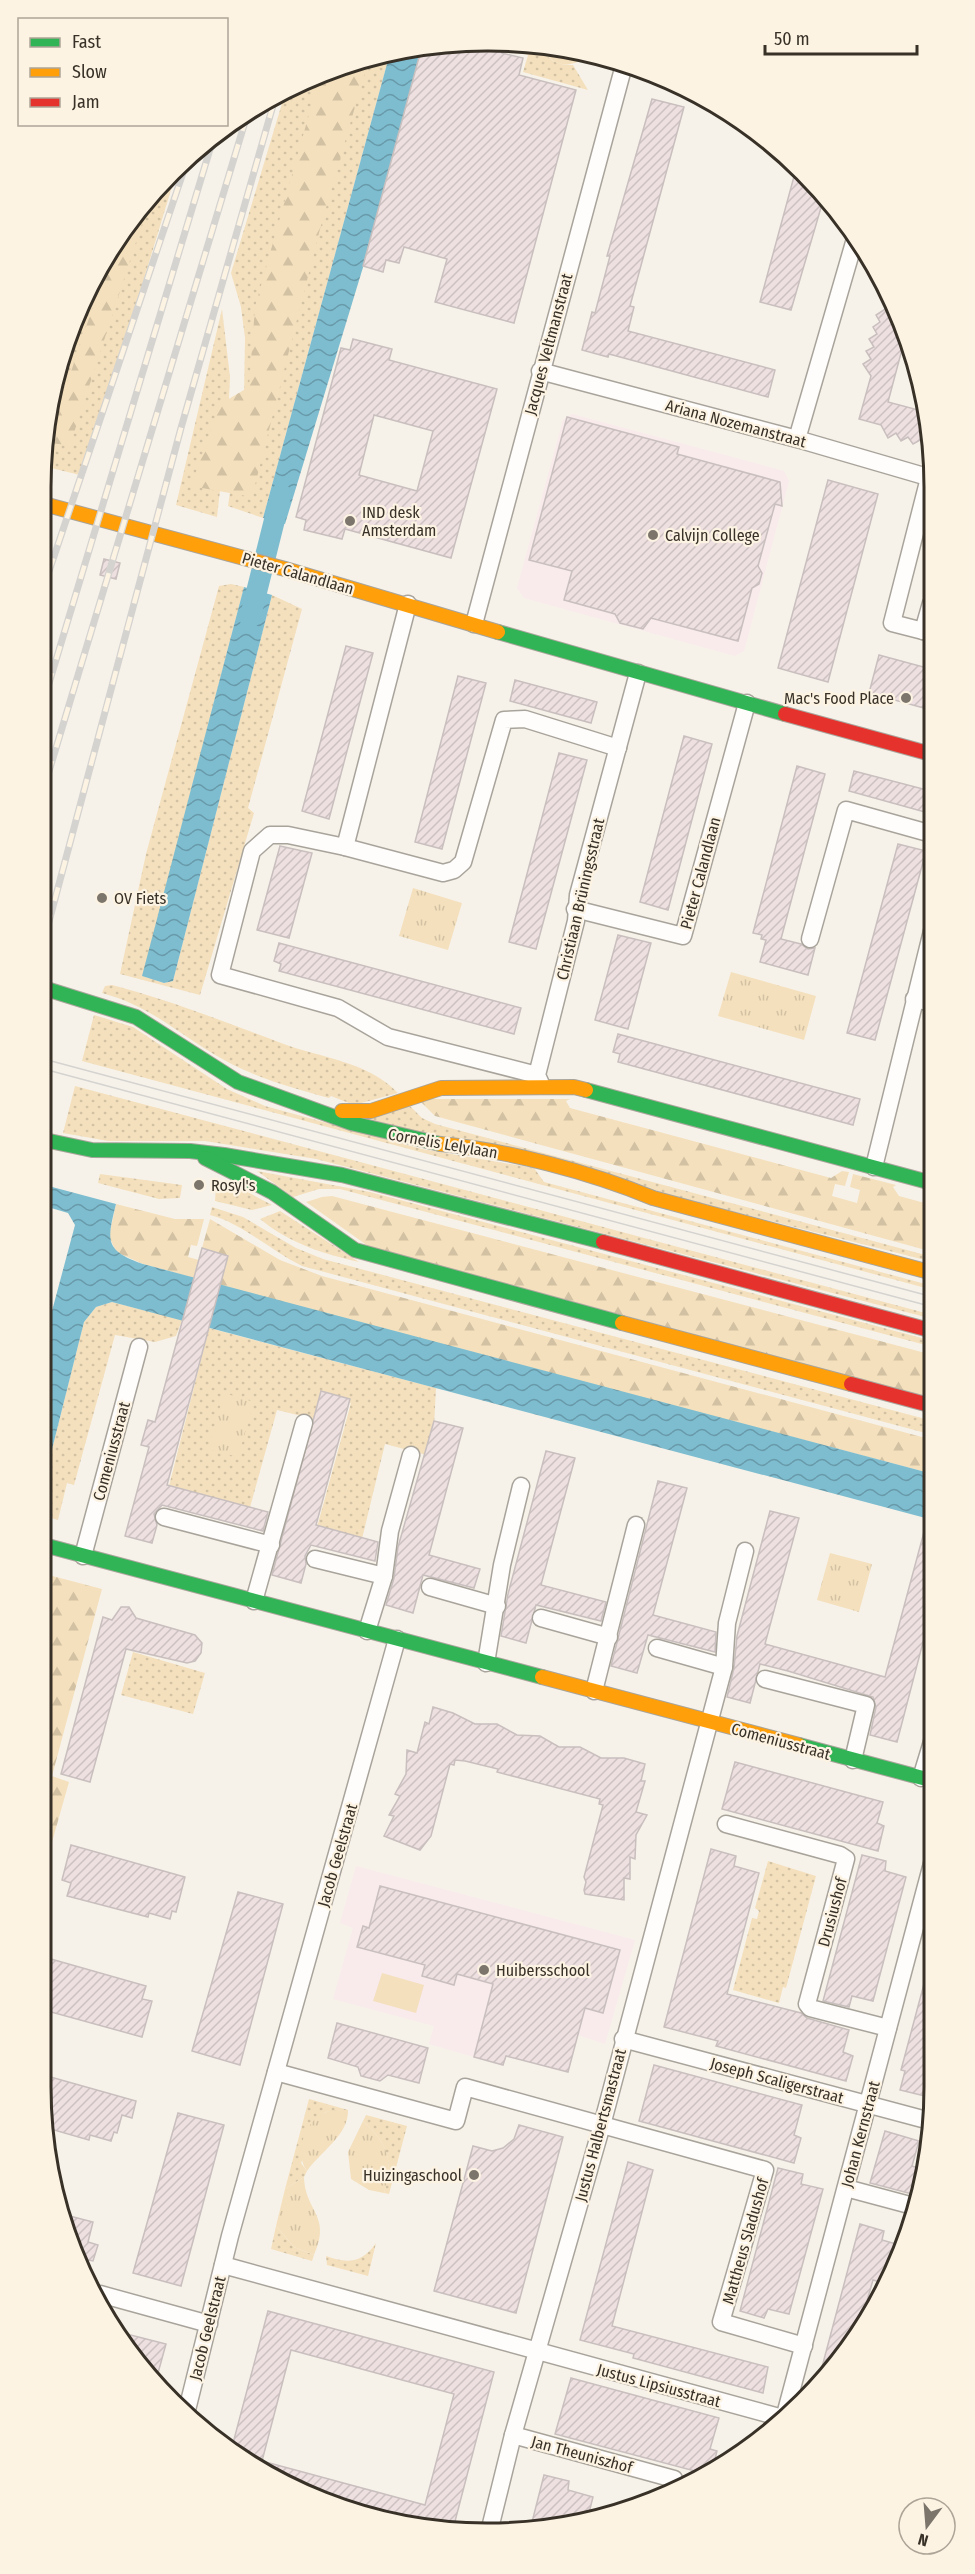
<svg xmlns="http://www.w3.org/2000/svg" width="975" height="2574" font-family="'Fira Sans Condensed',sans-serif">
	<defs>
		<pattern id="grass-dots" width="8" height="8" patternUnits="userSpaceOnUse" patternTransform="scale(1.5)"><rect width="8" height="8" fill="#f4e0bd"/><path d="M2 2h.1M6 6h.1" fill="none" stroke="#d2c1a2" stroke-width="1.8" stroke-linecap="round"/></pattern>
		<pattern id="forest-firs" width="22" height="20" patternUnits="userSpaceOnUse" patternTransform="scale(1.5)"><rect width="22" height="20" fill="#f4e0bd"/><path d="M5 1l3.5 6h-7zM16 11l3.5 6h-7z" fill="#d2c1a2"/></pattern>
		<pattern id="park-tufts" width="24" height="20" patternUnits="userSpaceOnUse" patternTransform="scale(1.5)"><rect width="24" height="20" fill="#f4e0bd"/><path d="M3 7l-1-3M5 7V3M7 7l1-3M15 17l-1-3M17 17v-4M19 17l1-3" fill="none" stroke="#d2c1a2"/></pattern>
		<pattern id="water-waves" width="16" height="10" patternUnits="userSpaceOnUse" patternTransform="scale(1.5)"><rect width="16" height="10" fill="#7ebdd0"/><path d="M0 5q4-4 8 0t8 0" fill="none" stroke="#689aa9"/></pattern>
		<pattern id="building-hatch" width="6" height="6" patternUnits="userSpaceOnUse" patternTransform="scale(1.5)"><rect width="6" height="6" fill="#eee0e1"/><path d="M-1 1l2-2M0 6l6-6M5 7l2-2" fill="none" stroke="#cdc1c1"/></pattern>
	</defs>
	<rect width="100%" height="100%" fill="#f7f2e9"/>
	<g fill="#f9eaec">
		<polygon points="572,414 784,471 789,481 744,651 735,656 524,598 517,588 563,420"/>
		<polygon points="356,1866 635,1940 605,2044 578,2035 474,2057 429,2044 434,2026 333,1999 353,1928 340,1923"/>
	</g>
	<g fill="url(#grass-dots)">
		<path d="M517,41L542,46C546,61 559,65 573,65L588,90L523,72L528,55L496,46L497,42Z"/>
		<polygon points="390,53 263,518 228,506 244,395 245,338 241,307 231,273 286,90 344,64"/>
		<polygon points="178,167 84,476 43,466 54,389 87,289 133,215"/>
		<polygon points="222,309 230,377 228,420 217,517 176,505"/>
		<polygon points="231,584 244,587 143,976 164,983 173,981 272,595 302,609 248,808 254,813 200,995 120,974 146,854 219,586"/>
		<path d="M112,985C170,1000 225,1022 281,1043C321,1058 367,1061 398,1093L354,1105L331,1096L329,1098C294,1088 259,1079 226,1061C181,1037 154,1007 102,993L105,986Z"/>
		<polygon points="94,1015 133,1027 227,1089 265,1106 422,1149 534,1168 544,1182 933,1286 933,1290 82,1061"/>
		<polygon points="75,1086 933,1315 933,1319 316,1159 205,1141 108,1141 63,1133"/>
		<polygon points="408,1104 422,1118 435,1124 933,1257 933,1262 369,1119"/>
		<polygon points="257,1171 370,1192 933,1341 933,1347 340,1189 319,1189 293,1197"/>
		<polygon points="100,1174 182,1185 180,1198 159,1199 98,1183"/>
		<polygon points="225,1180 272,1205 252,1210 215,1201 216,1186"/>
		<path d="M212,1207L243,1217L296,1248L323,1259L933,1421V1435L302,1266C271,1251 242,1223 210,1215Z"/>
		<path d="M280,1211L359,1262C323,1254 289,1243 260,1219Z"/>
		<polygon points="112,1302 182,1320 176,1336 155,1342 115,1335 74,1485 67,1483 58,1520 41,1515 41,1493 84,1322 96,1307"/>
		<polygon points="209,1328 436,1388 434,1426 427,1455 385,1444 361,1543 316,1531 351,1403 325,1396 318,1420 277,1410 249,1511 168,1490"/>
		<polygon points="133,1652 205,1673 193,1714 121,1695"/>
		<polygon points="768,1861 816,1876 786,1988 783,1987 779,2003 733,1990 752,1918 757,1919 759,1911 755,1908"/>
		<polygon points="309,2099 348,2110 325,2112 301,2163 307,2171 304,2177 285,2189"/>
		<path d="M366,2115L407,2126L389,2194L384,2193C394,2159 388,2145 363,2121Z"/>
		<polygon points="276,2226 294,2247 314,2255 312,2261 271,2249"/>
		<path d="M376,2243L368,2276L327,2265L326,2256C348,2264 362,2263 376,2243Z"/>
	</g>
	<g fill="url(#forest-firs)">
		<polygon points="369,58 320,229 252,497 191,486 220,404 249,387 255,307 320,75 344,64"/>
		<polygon points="151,196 70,445 47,443 113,247 133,215"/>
		<polygon points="418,1099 570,1099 566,1101 570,1108 831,1178 842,1171 849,1172 845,1186 835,1184 832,1196 857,1203 860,1190 850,1187 853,1174 896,1185 893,1187 899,1196 932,1205 933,1252 435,1116"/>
		<polygon points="322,1197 332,1196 933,1355 933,1399 368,1246 306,1202"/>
		<polygon points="116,1204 175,1219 204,1219 197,1246 191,1245 188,1257 199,1260 194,1278 143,1264 116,1252 109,1236"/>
		<polygon points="210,1219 280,1260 322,1276 933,1440 933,1474 220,1286 228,1256 202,1248"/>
		<polygon points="41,1573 102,1589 52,1776 69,1782 41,1881"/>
	</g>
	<g fill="url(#park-tufts)">
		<path d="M542,46L589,53C575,70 549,68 542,46Z"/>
		<polygon points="413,888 462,903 448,950 399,936"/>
		<polygon points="731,972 816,996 804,1040 718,1016"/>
		<polygon points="224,1393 254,1402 238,1457 208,1449"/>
		<polygon points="830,1553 872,1564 859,1612 817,1600"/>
		<path d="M348,2110C349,2135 320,2152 307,2171C294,2153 304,2123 324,2113C330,2110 340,2110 348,2110Z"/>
		<path d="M363,2121C388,2145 394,2159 384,2193L369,2190L351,2179L348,2152Z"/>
		<path d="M304,2177C305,2212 332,2215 314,2255L294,2247L276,2226L285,2189Z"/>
	</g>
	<polygon fill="#f4e0bd" points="382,1973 424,1985 416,2013 373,2001"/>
	<g fill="url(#water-waves)">
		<polygon points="423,46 364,264 285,524 263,518 390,53"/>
		<polygon points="244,587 272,595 173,981 164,983 142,976"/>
		<path d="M41,1184L116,1204C107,1241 104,1250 143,1264L933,1474V1520L112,1302L96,1307L84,1322L41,1493V1352L75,1225L68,1213L41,1205Z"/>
	</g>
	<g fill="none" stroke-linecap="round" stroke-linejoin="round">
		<polyline stroke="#7ebdd0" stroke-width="21" points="250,618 281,494"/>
	</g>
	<g fill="url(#building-hatch)" stroke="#c8bfbe" stroke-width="1.5" fill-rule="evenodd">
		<polygon points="467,43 480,43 503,49 502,53 523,58 519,75 576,90 514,323 435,302 447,259 404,247 399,263 386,260 383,272 363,266 422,46 446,44 465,49"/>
		<polygon points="652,99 684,107 630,306 634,307 628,331 775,370 768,397 609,354 608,357 582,350 592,312 595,313 610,256 607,256"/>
		<polygon points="796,169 825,194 791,310 760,302"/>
		<polygon points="893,304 904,342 888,402 926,412 931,429 931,434 913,444 908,437 901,441 896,433 888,438 881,425 859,419 871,376 863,364 871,359 866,351 874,347 869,339 877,334 873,327 880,322 876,315"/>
		<path d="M353,339L392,349L389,360L497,389L451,558L345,529L342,539L304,530L306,520L296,517L341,348L350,350ZM374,415L433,431L417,491L359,475Z"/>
		<polygon points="567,417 679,447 677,454 780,482 782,506 775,504 758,566 762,573 759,584 752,588 738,641 651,618 643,629 620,623 615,614 564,600 572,571 529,560"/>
		<polygon points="828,480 878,494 828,682 778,668"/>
		<polygon points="104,559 120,563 116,579 100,575"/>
		<polygon points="346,646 373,653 329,819 302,811"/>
		<polygon points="879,655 931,669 931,710 869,693"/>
		<polygon points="458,676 486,683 442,849 415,842"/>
		<polygon points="515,680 597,702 591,723 510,701"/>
		<polygon points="684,736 712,744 668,910 640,902"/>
		<polygon points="559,753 587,760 536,949 509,942"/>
		<polygon points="797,766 825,774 781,939 801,944 808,949 815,948 808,975 760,962 766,940 761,939 762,935 753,933"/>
		<polygon points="854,771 931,791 932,814 849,791"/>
		<polygon points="898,844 926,851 875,1040 847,1033"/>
		<polygon points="280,846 312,853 289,938 257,930"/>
		<polygon points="618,935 651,943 628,1029 595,1020"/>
		<polygon points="279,943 521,1008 514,1034 279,971 281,964 274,961"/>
		<polygon points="618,1034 860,1099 853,1125 618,1062 620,1054 613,1052"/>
		<polygon points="202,1248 228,1256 167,1485 268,1512 263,1531 162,1505 154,1514 157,1525 152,1543 125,1536 149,1447 141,1445 148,1420 155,1422"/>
		<polygon points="321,1391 350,1399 316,1525 378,1542 375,1561 311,1545 305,1556 306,1564 301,1583 272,1575"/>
		<polygon points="434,1421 463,1428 429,1555 480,1569 474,1588 423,1575 413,1613 386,1605 394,1578 398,1547"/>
		<polygon points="546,1451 575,1458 541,1585 606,1602 601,1621 536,1605 526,1643 501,1636 508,1594"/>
		<polygon points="658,1481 687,1488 653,1615 716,1632 715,1652 648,1635 637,1673 611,1666"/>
		<polygon points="770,1511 799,1518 765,1644 885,1677 928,1517 933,1517 933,1604 897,1742 870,1735 876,1707 873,1697 788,1671 760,1664 750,1703 727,1697 734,1668 737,1636"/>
		<polygon points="121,1607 129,1607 136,1618 195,1635 202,1643 201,1653 195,1661 187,1663 126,1649 90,1782 61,1774 103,1617 112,1620"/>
		<polygon points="433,1707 453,1713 475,1724 497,1724 517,1735 540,1736 559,1747 580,1747 601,1758 624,1758 645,1764 641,1781 645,1781 636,1812 647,1815 636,1835 635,1859 630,1857 630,1879 624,1878 624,1900 585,1894 584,1890 586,1882 584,1877 603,1805 599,1804 600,1799 497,1772 498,1769 465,1761 455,1760 454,1765 450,1764 431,1836 420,1850 384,1836 394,1816 389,1815 400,1796 395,1794 406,1774 407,1750 417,1753 425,1722 429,1724"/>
		<polygon points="735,1762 883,1802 877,1823 884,1826 878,1851 722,1809"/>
		<polygon points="71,1845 185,1877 176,1912 172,1911 170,1919 149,1913 148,1917 67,1896 71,1883 62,1880"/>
		<polygon points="711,1849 736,1856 734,1866 759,1873 727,1994 801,2013 807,2018 849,2030 843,2052 853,2056 846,2081 716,2046 718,2041 664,2027"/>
		<polygon points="862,1855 886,1861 885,1871 906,1877 873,2001 852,1996 849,2007 823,2001"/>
		<polygon points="380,1886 620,1950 603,2013 585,2008 568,2072 506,2056 503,2065 474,2057 493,1984 457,1974 454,1985 422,1976 425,1965 357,1947 363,1926 369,1928"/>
		<polygon points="238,1892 283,1904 240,2065 192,2051"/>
		<polygon points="51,1959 146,1986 142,1999 152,2001 142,2037 40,2009 40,1970 47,1972"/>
		<polygon points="929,1965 934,1965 934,2043 927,2076 934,2078 933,2098 900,2090 905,2071 901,2070"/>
		<polygon points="337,2023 428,2048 419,2083 388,2075 380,2081 361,2076 358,2067 328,2058"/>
		<polygon points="654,2065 802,2105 794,2135 801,2138 794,2163 639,2121"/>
		<polygon points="40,2074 136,2101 132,2118 122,2115 117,2133 114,2132 111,2141 90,2135 89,2140 47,2128"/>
		<polygon points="178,2113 224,2125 181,2286 133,2273"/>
		<polygon points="519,2125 563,2137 516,2313 434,2291 473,2146 492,2151 503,2148 514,2139"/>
		<polygon points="885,2131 919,2141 912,2166 924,2170 920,2196 870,2183"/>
		<polygon points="628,2162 653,2170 612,2326 768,2367 763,2393 633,2358 634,2354 580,2340"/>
		<polygon points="778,2168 803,2174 801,2184 823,2189 789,2314 768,2309 764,2318 740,2311"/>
		<polygon points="62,2214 93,2222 88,2242 98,2245 93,2261 83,2259 81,2267 64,2230"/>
		<polygon points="860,2224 884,2231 882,2240 903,2246 888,2284 873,2280 858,2332 842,2358 818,2382"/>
		<path d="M268,2311L494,2372L453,2529L429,2530L344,2510L264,2474L232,2447ZM291,2350L454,2394L425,2505L262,2461Z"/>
		<polygon points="115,2331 166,2344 155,2384 151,2381"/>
		<polygon points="571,2378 719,2418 710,2449 717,2451 712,2471 706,2474 555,2434"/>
		<polygon points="544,2475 569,2481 568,2490 593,2497 587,2521 575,2525 531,2526"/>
	</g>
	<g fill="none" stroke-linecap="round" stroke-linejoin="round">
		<defs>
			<g id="street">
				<polyline points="540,371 797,439 931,478"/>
				<polyline points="797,439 855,239"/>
				<polyline points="929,478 892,623 931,633"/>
				<polyline points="474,624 624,65"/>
				<polyline points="923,631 931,603"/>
				<polyline points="345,847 408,604"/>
				<polyline points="575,909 683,936 747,703"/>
				<polyline points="810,939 846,810 932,834"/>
				<polyline points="914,999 932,1003"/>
				<polyline points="537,1075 388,1037 338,1008 220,975 252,851 270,835 288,835 345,847 443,873 454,870 463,862 504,720 525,719 618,748"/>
				<polyline points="541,1084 537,1075 576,921 578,895 638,673"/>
				<polyline points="874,1167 932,931"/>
				<polyline points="164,1517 271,1545"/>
				<polyline points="83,1556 139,1347"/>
				<polyline points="315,1559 384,1576"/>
				<polyline points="430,1587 497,1606"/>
				<polyline points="254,1601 304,1423"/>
				<polyline points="541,1618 609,1637"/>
				<polyline points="367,1631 384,1576 390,1531 411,1455"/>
				<polyline points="657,1648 724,1667"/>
				<polyline points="486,1663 502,1565 521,1486"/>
				<polyline points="765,1679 866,1705 853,1760"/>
				<polyline points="594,1691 636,1525"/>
				<polyline points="921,1778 934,1735"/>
				<polyline points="726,1824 840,1855 846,1859 807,2004 810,2008 888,2028"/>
				<polyline points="623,2039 930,2121"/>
				<polyline points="276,2072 456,2121 465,2087 765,2170 721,2322 804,2346"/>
				<polyline points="846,2188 917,2207"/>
				<polyline points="223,2265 779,2417"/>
				<polyline points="100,2294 209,2324"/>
				<polyline points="187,2410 230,2236 397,1639"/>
				<polyline points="786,2411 934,1856"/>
				<polyline points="513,2435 674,2479 678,2489"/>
				<polyline points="490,2528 513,2435 602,2125 724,1667 727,1623 745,1551"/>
			</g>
			<g id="fast">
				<polyline points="498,632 785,714"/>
				<polyline points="40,987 136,1017 238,1082 351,1123 440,1144"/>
				<polyline points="586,1090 932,1183"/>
				<polyline points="40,1139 92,1150 190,1151 224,1155 342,1175 603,1242"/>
				<polyline points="205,1158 272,1192 355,1250 622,1323"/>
				<polyline points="40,1544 542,1677"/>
				<polyline points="799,1745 934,1781"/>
			</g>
			<g id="slow">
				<polyline points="40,503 285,569 498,632"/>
				<polyline points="342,1111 371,1111 441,1088 574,1087 586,1090"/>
				<path d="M440,1144C507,1150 590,1172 653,1198L933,1273"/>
				<polyline points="622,1323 851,1384"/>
				<polyline points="542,1677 799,1745"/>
			</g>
			<g id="jam">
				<polyline points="785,714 931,754"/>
				<polyline points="603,1242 933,1331"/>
				<polyline points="851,1384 933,1406"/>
			</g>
		</defs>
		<use href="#street" stroke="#a9a49b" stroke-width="19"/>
		<use href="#fast" stroke="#a9a49b" stroke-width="16"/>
		<use href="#slow" stroke="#a9a49b" stroke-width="16"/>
		<use href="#jam" stroke="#a9a49b" stroke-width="16"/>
		<use href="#street" stroke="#fefdfc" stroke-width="16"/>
		<use href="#fast" stroke="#30b455" stroke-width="14"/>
		<use href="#slow" stroke="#ff9f0a" stroke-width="14"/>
		<use href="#jam" stroke="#e5322d" stroke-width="14"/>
		<g stroke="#d4d3d0" stroke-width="1.5">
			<polyline points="40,1058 933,1297"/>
			<polyline points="40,1068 933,1307"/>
		</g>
		<defs>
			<g id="rail">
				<polyline points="40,598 189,155"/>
				<polyline points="40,713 214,136"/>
				<polyline points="40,801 248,112"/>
				<polyline points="40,955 181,428 276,95"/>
			</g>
		</defs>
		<use href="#rail" stroke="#d4d3d0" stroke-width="7"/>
		<use href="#rail" stroke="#fdf3e3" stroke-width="4.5" stroke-dasharray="14" stroke-linecap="butt"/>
	</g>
	<g fill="#7b756b" stroke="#fdf3e3" stroke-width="2">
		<circle cx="350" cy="521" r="6"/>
		<circle cx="653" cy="535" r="6"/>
		<circle cx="906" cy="698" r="6"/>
		<circle cx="102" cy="898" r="6"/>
		<circle cx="199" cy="1185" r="6"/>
		<circle cx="484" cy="1970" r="6"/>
		<circle cx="474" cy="2175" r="6"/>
	</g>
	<g text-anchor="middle" stroke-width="4.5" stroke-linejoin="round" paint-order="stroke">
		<g font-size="16" fill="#383127" stroke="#fdf3e3">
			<text transform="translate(548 344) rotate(-75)" y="6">Jacques Veltmanstraat</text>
			<text transform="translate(736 423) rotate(15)" y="6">Ariana Nozemanstraat</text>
			<text transform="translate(298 573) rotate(16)" y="6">Pieter Calandlaan</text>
			<text transform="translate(700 873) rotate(-75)" y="6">Pieter Calandlaan</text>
			<text transform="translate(580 899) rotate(-77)" y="6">Christiaan Brüningsstraat</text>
			<text transform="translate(443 1143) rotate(10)" y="6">Cornelis Lelylaan</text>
			<text transform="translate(111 1451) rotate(-75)" y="6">Comeniusstraat</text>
			<text transform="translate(781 1741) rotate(15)" y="6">Comeniusstraat</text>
			<text transform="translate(337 1855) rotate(-74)" y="6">Jacob Geelstraat</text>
			<text transform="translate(832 1912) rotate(-75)" y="6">Drusiushof</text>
			<text transform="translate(777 2080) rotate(15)" y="6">Joseph Scaligerstraat</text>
			<text transform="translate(600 2125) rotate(-75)" y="6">Justus Halbertsmastraat</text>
			<text transform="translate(860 2134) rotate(-75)" y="6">Johan Kernstraat</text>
			<text transform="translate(745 2241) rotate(-74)" y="6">Mattheus Sladushof</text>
			<text transform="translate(207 2328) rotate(-76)" y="6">Jacob Geelstraat</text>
			<text transform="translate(659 2385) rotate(15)" y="6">Justus Lipsiusstraat</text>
			<text transform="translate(582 2454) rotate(15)" y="6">Jan Theuniszhof</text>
		</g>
		<g font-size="16" fill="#383127" stroke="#fdf3e3" text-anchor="start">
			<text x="362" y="518">IND desk<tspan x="362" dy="18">Amsterdam</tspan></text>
			<text x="665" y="541">Calvijn College</text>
			<text x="894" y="704" text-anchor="end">Mac's Food Place</text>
			<text x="114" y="904">OV Fiets</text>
			<text x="211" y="1191">Rosyl's</text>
			<text x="496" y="1976">Huibersschool</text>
			<text x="462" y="2181" text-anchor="end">Huizingaschool</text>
		</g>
	</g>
	<path d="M0 0H975V2574H0ZM487 51H488A436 436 0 0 1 924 487V2087A436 436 0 0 1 488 2523H487A436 436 0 0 1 51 2087V487A436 436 0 0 1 487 51Z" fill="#fdf3e3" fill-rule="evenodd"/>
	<path fill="none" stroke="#383127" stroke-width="3" d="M487 51H488A436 436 0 0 1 924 487V2087A436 436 0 0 1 488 2523H487A436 436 0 0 1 51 2087V487A436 436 0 0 1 487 51Z"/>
	<rect x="18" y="18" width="210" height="108" fill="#fdf3e3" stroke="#aea598" stroke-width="1.5"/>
	<rect x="30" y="38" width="30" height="9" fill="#30b455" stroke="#aea598" stroke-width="1.5"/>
	<text x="72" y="48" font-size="18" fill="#383127">Fast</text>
	<rect x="30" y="68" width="30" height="9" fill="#ff9f0a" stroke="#aea598" stroke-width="1.5"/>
	<text x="72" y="78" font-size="18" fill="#383127">Slow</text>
	<rect x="30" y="98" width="30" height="9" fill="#e5322d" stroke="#aea598" stroke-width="1.5"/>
	<text x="72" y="108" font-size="18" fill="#383127">Jam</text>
	<g transform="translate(927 2526) rotate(196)"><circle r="28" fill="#fdf3e3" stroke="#aea598" stroke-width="1.5"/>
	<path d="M0-4.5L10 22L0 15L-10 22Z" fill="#7b756b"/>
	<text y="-9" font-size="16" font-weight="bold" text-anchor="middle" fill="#383127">N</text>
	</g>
	<path d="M765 45v9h152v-9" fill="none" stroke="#383127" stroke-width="3"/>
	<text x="774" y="45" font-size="18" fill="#383127" stroke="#fdf3e3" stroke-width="4.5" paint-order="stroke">50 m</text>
</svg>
